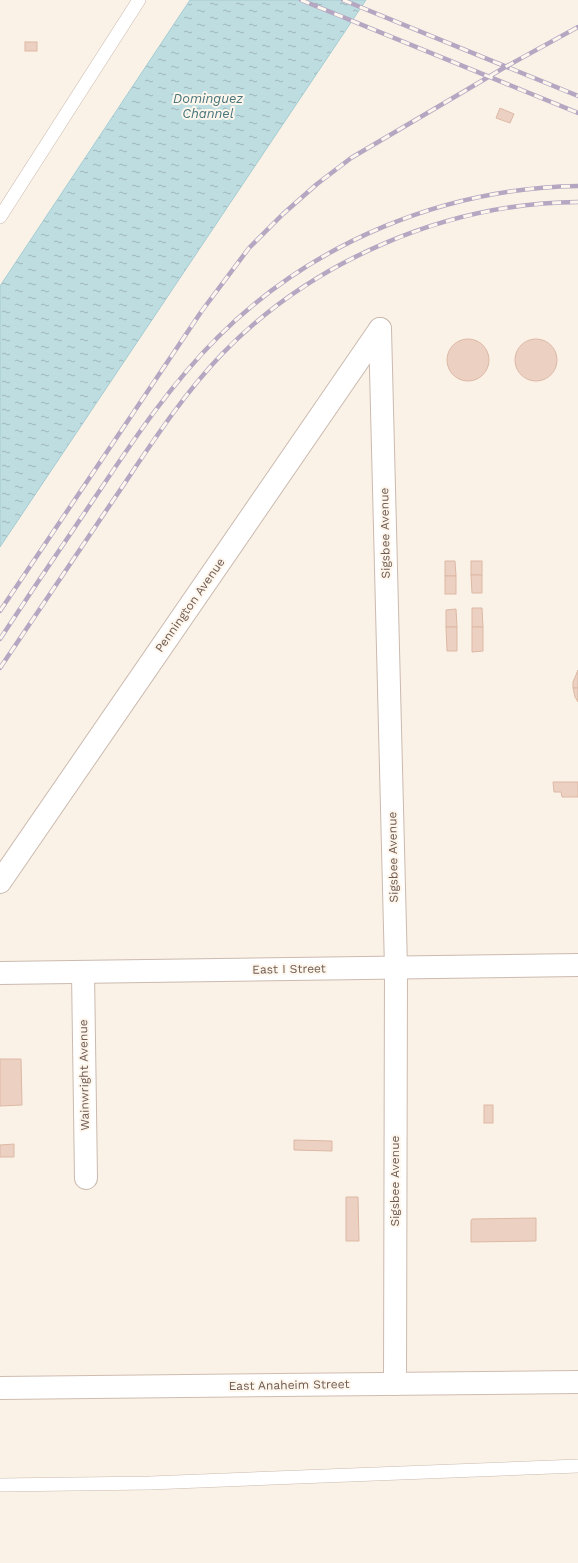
<svg xmlns="http://www.w3.org/2000/svg" width="578" height="1563" font-family="'Work Sans',sans-serif">
	<defs>
		<pattern id="water-ripples" width="26" height="14" patternUnits="userSpaceOnUse"><rect width="26" height="14" fill="#bedde1"/><path d="M2 4q2-2 4 0t4 0M15 11q2-2 4 0t4 0" fill="none" stroke="#9fb6b9"/></pattern>
	</defs>
	<rect width="100%" height="100%" fill="#faf2e7"/>
	<polygon fill="url(#water-ripples)" stroke="#a5ccd2" points="190,0 366,0 0,547 0,286"/>
	<g fill="#ecd1c2" stroke="#ddb8a4">
		<rect x="25" y="42" width="12" height="9"/>
		<polygon points="500,108 514,114 510,123 496,118"/>
		<circle cx="536" cy="360" r="21"/>
		<circle cx="468" cy="360" r="21"/>
		<polygon points="445,561 455,561 456,576 445,576"/>
		<rect x="471" y="561" width="11" height="14"/>
		<polygon points="471,575 482,575 482,593 472,593"/>
		<rect x="445" y="576" width="11" height="18"/>
		<polygon points="472,608 482,608 483,627 472,627"/>
		<polygon points="456,609 457,627 446,627 446,610"/>
		<polygon points="446,627 457,627 457,651 447,651"/>
		<polygon points="472,627 483,627 483,651 472,652"/>
		<polygon points="578,670 578,688 573,688 573,682"/>
		<polygon points="573,688 578,688 578,702 575,697"/>
		<polygon points="553,782 578,782 578,797 562,797 561,792 554,792"/>
		<polygon points="0,1059 21,1059 22,1105 0,1106"/>
		<rect x="484" y="1105" width="9" height="18"/>
		<polygon points="294,1140 332,1141 332,1151 294,1150"/>
		<polygon points="14,1144 14,1157 0,1157 0,1145"/>
		<polygon points="346,1197 358,1197 359,1241 346,1241"/>
		<polygon points="536,1218 536,1241 471,1242 471,1221 472,1219"/>
	</g>
	<g fill="none" stroke-linecap="round" stroke-linejoin="round">
		<defs>
			<g id="service">
				<polyline points="0,217 139,0"/>
				<polyline points="0,1485 150,1483 578,1466"/>
			</g>
			<g id="minor">
				<polyline points="380,329 396,968 395,1384"/>
				<polyline points="0,882 380,329"/>
				<polyline points="83,972 86,1178"/>
				<polyline points="0,973 578,965"/>
			</g>
			<polyline id="secondary" points="0,1388 578,1382"/>
		</defs>
		<use href="#service" stroke="#cbbaaf" stroke-width="14"/>
		<use href="#minor" stroke="#cbbaaf" stroke-width="24"/>
		<use href="#secondary" stroke="#cfbcaf" stroke-width="24"/>
		<use href="#service" stroke="#fff" stroke-width="13"/>
		<use href="#minor" stroke="#fff" stroke-width="22"/>
		<use href="#secondary" stroke="#fff" stroke-width="22"/>
		<defs>
			<g id="rail">
				<polyline points="301,0 578,113"/>
				<polyline points="343,0 578,96"/>
				<polyline points="0,611 201,312 249,248 283,214 317,184 351,158 507,66 578,27"/>
				<path d="M0,639C33,589 66,540 100,490C136,436 172,383 218,337C313,242 445,188 578,186"/>
				<path d="M0,668C38,612 76,555 114,499C148,449 180,398 222,354C313,260 447,203 578,202"/>
			</g>
		</defs>
		<use href="#rail" stroke="#b5a7c2" stroke-width="4.5"/>
		<use href="#rail" stroke="#fdf6ed" stroke-width="3" stroke-dasharray="9" stroke-linecap="butt"/>
	</g>
	<g text-anchor="middle" stroke-width="4" stroke-linejoin="round" paint-order="stroke">
		<g font-size="12" fill="#715a4e" stroke="#fdf6ed">
			<text transform="translate(385 533) rotate(-91)" y="4">Sigsbee Avenue</text>
			<text transform="translate(190 605) rotate(-55)" y="4">Pennington Avenue</text>
			<text transform="translate(393 857) rotate(-91)" y="4">Sigsbee Avenue</text>
			<text transform="translate(289 969) rotate(-1)" y="4">East I Street</text>
			<text transform="translate(84 1075) rotate(-91)" y="4">Wainwright Avenue</text>
			<text transform="translate(395 1181) rotate(-90)" y="4">Sigsbee Avenue</text>
			<text transform="translate(289 1385) rotate(-1)" y="4">East Anaheim Street</text>
		</g>
		<g font-size="13" font-style="italic" fill="#47747b" stroke="#fdf6ed">
			<text x="208" y="103">Dominguez<tspan x="208" dy="15">Channel</tspan></text>
		</g>
	</g>
</svg>
